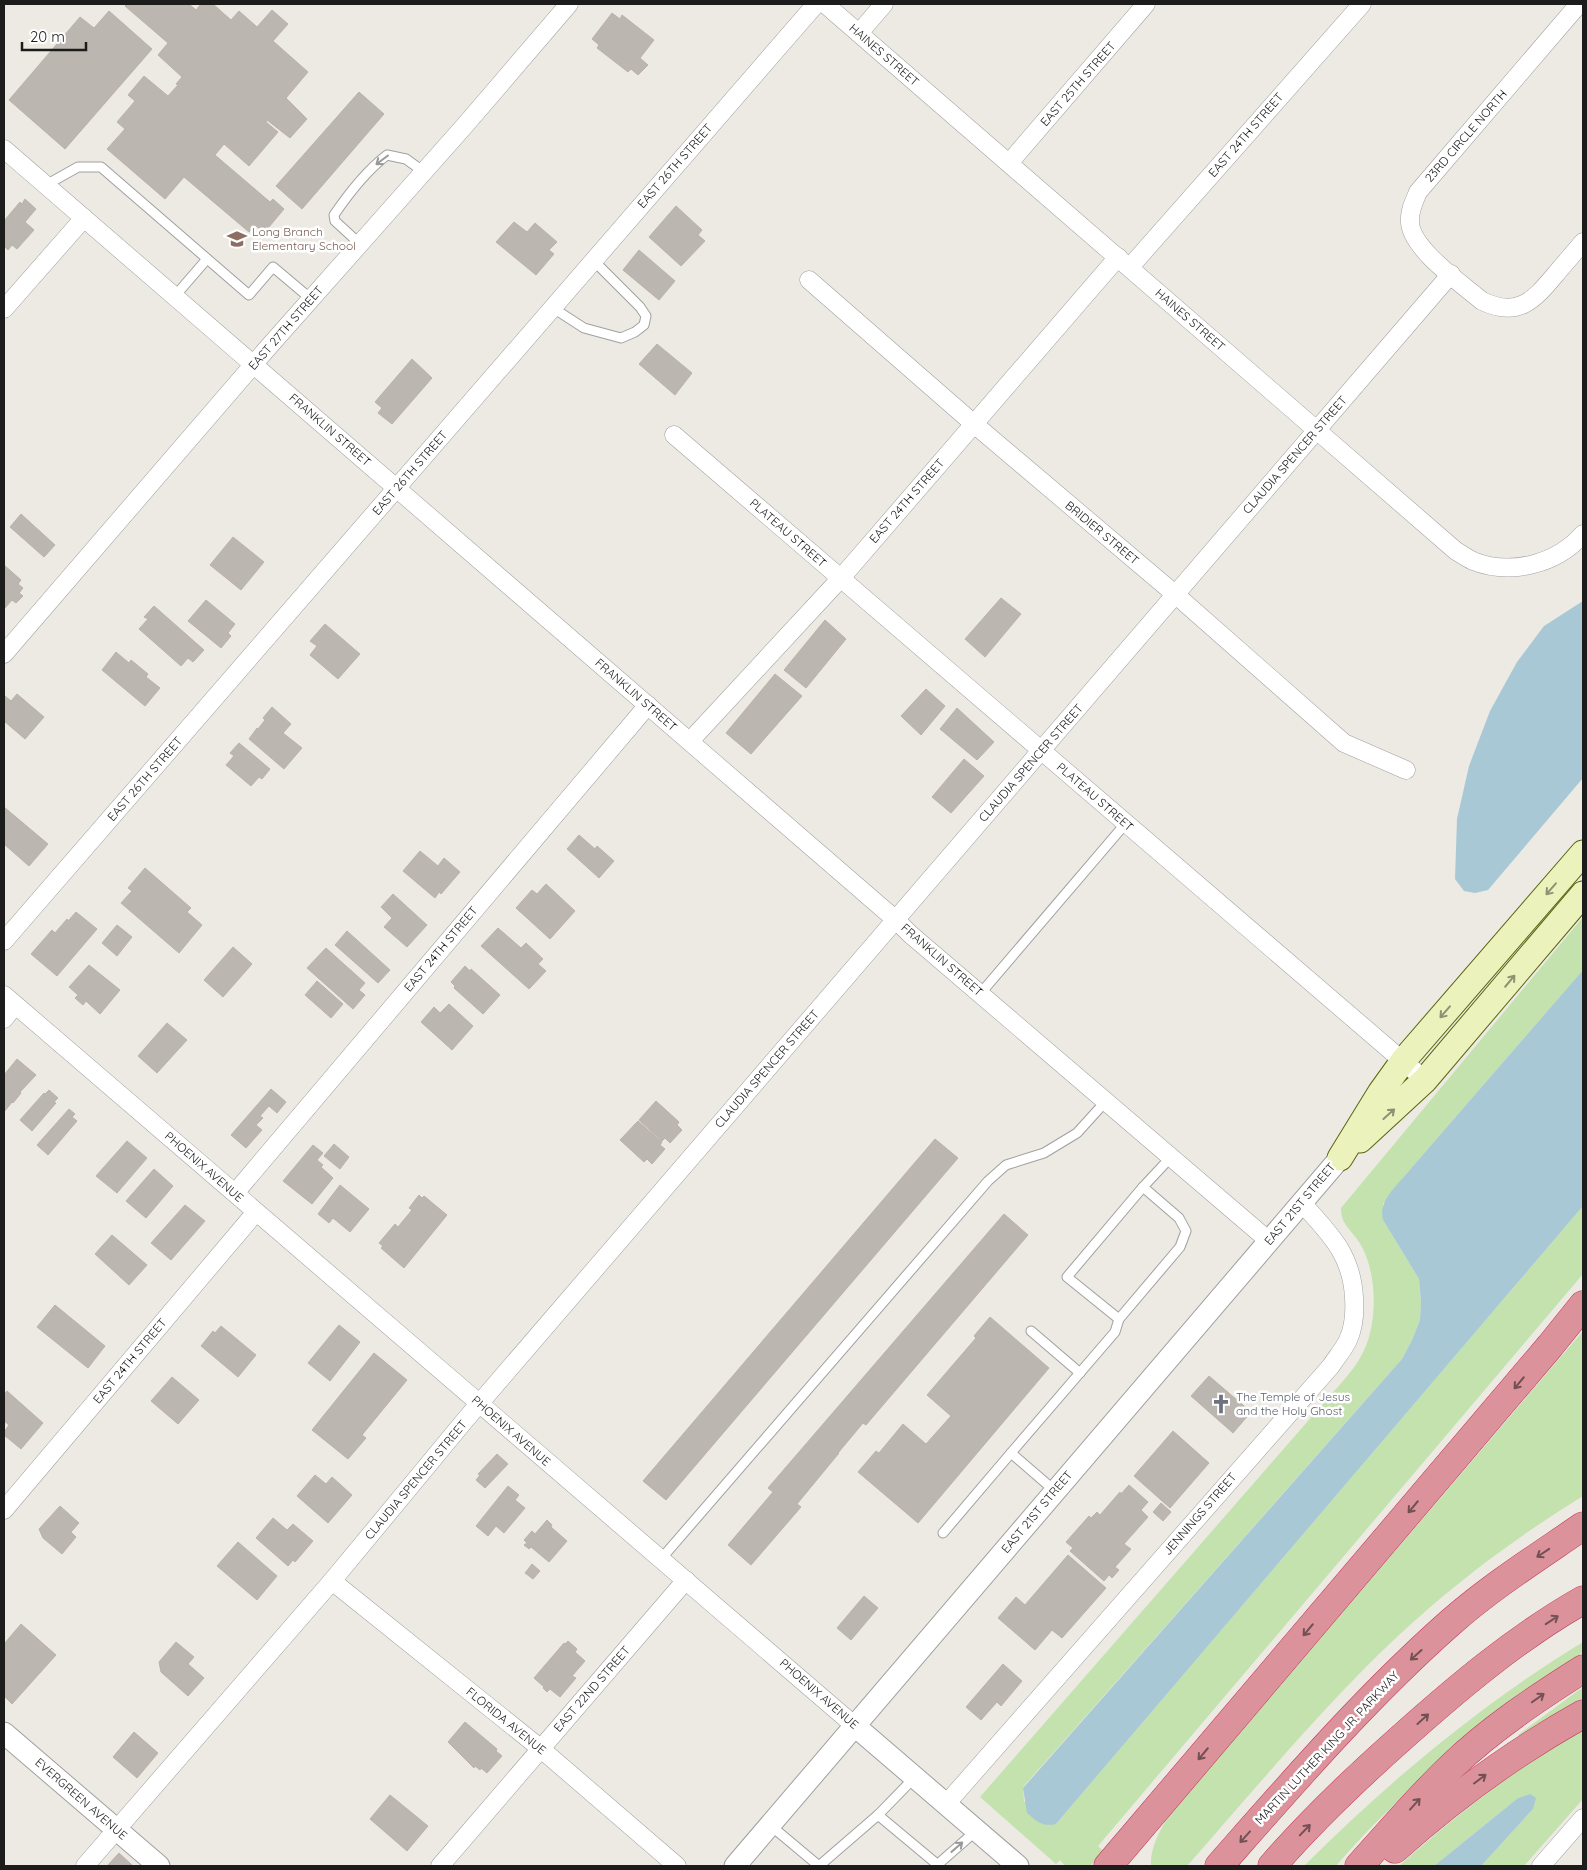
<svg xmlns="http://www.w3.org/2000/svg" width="1587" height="1870" font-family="Quicksand,sans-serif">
	<rect width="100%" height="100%" fill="#eceae3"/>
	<g fill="#c3e2ae">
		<path d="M1583,917V970L1407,1173L1383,1204V1220L1419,1279L1421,1301L1420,1320L1412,1340L1402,1359L1023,1787L1024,1801L1056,1824L1583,1206V1274L1098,1846L1102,1850L1098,1859L1090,1866H1065L1060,1860L1056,1864L980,1797L1329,1397C1340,1384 1352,1372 1360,1358C1378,1329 1378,1277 1362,1247C1355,1233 1340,1225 1341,1208Z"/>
		<path d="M1583,1331V1496C1518,1536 1456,1582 1399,1635C1323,1706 1256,1788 1187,1866H1151C1150,1848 1159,1832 1168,1817Z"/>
		<path d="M1583,1642V1652C1547,1676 1514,1703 1480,1730C1429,1772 1379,1815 1336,1866H1304C1388,1782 1481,1704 1583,1642Z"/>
		<polygon points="1583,1687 1583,1703 1522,1740 1518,1735"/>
		<path d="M1583,1727V1799L1524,1866H1481L1533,1809L1530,1794L1518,1798L1434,1866H1399C1456,1815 1518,1767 1583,1727Z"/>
	</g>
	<g fill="#a8c8d6">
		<polygon points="1583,601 1583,778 1488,890 1475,893 1464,891 1455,879 1457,819 1469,766 1490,711 1517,662 1544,626"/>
		<path d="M1583,970V1206L1056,1824C1042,1827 1038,1822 1027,1813L1023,1788L1402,1359L1412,1340L1420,1320L1421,1301L1419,1279L1383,1220C1378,1201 1396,1187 1407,1173Z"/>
		<polygon points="1530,1794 1536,1798 1533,1809 1481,1866 1434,1866 1518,1798"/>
	</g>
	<g fill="#bcb6b0" stroke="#bcb2a7">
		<polygon points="127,4 189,4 196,10 201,4 213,4 231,20 239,11 257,27 272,10 288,24 273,41 308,72 286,98 307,119 290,138 267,120 266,122 278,132 249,166 224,144 215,155 270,202 273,199 284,209 264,233 255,225 249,232 184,177 165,199 107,149 125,129 117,122 135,101 128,95 144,76 168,96 178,85 176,84 182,77 158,55 168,43 125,6"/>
		<polygon points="109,11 152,49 65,149 9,100 80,17 94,28"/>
		<polygon points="612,13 620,19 622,15 654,40 640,58 648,65 638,75 631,69 628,72 597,48 599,45 592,39"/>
		<polygon points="359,92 384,114 302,209 276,186"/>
		<polygon points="25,199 36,209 25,222 34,230 17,249 12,245 8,250 4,246 4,221 20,202 22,204"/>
		<polygon points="676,206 702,230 698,235 705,241 681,266 649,237"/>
		<polygon points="514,222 527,232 535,223 557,242 549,250 554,254 536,275 496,242"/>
		<polygon points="639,250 675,281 659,300 623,270"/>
		<polygon points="657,344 692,373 675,395 639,364"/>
		<polygon points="412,359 432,378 392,424 378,413 382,408 375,402"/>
		<polygon points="21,514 55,545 44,557 10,527"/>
		<polygon points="233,537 264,562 241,590 210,565"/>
		<polygon points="4,565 21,580 18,584 23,588 19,593 23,596 16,603 12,600 5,608"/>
		<polygon points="1001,598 1021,614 985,657 965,639"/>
		<polygon points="206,600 235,624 228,633 231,636 221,648 188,621"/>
		<polygon points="154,606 204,650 193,662 188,658 181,666 139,629 148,619 144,617"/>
		<polygon points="825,620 846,639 806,688 784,670"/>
		<polygon points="325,624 360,654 338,679 310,655 317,646 310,641"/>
		<polygon points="116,652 129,663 131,660 148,674 146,677 160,688 145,706 102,670"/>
		<polygon points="775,674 802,696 751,754 726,733"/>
		<polygon points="926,689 945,706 921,735 901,716"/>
		<polygon points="17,694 44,717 25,739 4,721 4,698 5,696 11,701"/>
		<polygon points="272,707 291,724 283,733 302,748 284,769 249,739 257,728 258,729 265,720 263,718"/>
		<polygon points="957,708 994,742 977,760 940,729"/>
		<polygon points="239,743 270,769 262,779 259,777 251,786 226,765 234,756 230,753"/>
		<polygon points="964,759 984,776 951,813 932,797"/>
		<polygon points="4,807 48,844 29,866 4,844"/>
		<polygon points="579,835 595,849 597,846 614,861 599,878 567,849"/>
		<polygon points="420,851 438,866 444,858 460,872 441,894 439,892 435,898 403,871"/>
		<polygon points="145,868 191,908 187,912 202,925 179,953 121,903 132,891 128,888"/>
		<polygon points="546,884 575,911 550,939 516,908 532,890 537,894"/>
		<polygon points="393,894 427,925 407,947 384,927 392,918 381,907"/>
		<polygon points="76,912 97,929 57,976 31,954 52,930 55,933 67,919 68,921"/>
		<polygon points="117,925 132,937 117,956 102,943"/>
		<polygon points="498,928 521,948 526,943 543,959 538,964 546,971 529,989 481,946"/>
		<polygon points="347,931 390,970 378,983 335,945"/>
		<polygon points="233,947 252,964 223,997 204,980"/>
		<polygon points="326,948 365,983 359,990 365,995 353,1009 307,968"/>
		<polygon points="89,965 120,990 100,1014 86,1001 83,1005 75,998 78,995 69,987"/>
		<polygon points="465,966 470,971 471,969 500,995 483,1014 454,988 455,986 451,982"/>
		<polygon points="317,981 343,1004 331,1018 305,995"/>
		<polygon points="449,1004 473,1026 452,1050 421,1022 434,1007 440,1013"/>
		<polygon points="167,1023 187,1040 157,1073 138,1056"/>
		<polygon points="17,1059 36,1075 20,1092 21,1093 13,1103 12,1102 4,1112 4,1075"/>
		<polygon points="271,1089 286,1102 277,1113 269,1106 260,1116 263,1118 256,1125 262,1130 246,1148 231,1135"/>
		<polygon points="49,1090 58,1098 54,1102 56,1103 32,1131 20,1120 44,1093 45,1094"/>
		<polygon points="656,1101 679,1122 677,1125 682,1130 670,1143 665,1138 662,1141 639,1120"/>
		<polygon points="69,1109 75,1114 72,1117 77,1121 48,1155 37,1145"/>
		<polygon points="638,1121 662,1142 660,1145 665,1149 652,1164 647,1159 644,1162 620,1140"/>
		<polygon points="935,1139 958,1158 666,1500 643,1481"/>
		<polygon points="127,1141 147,1158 117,1193 96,1176"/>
		<polygon points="334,1144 349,1157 340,1169 324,1156"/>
		<polygon points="313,1145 323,1153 317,1160 323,1165 321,1167 333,1178 312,1204 283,1181"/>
		<polygon points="154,1169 173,1186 146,1218 126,1201"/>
		<polygon points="340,1185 369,1209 350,1232 333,1218 329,1223 318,1214"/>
		<polygon points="419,1195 422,1198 424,1196 447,1215 404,1268 381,1248 383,1246 379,1243 395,1224 398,1227 412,1210 409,1208"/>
		<polygon points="185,1205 205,1221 171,1260 151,1243"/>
		<polygon points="1004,1214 1028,1235 866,1425 863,1423 838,1453 839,1453 797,1504 801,1507 751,1565 728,1545 773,1492 768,1488"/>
		<polygon points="112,1235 147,1265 129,1285 95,1254"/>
		<polygon points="55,1305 105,1346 88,1368 37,1327"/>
		<polygon points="990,1317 1049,1368 918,1523 858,1472 876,1451 879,1453 903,1424 926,1444 951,1416 927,1395 976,1338 974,1336"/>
		<polygon points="339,1325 360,1342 330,1381 308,1363"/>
		<polygon points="221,1326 256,1355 238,1377 201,1346 213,1331 215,1333"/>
		<polygon points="374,1353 407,1380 362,1435 366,1438 348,1459 312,1430"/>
		<polygon points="1209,1376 1251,1412 1233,1433 1191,1396"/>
		<polygon points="172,1377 199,1400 178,1424 151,1401"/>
		<polygon points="7,1391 43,1423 21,1449 4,1435 4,1432 9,1425 4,1421 4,1395"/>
		<polygon points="1173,1431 1209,1463 1170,1508 1134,1476"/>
		<polygon points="497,1454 508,1464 485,1488 476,1480 480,1475 478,1474"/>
		<polygon points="315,1475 326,1484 332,1477 352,1495 328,1523 297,1496"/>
		<polygon points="1129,1485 1148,1502 1141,1510 1148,1517 1124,1544 1131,1549 1115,1567 1119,1570 1112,1578 1109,1575 1104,1581 1070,1551 1073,1548 1066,1542 1089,1516 1091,1518 1097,1512 1100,1515 1120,1492 1121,1494"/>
		<polygon points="508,1486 519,1495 515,1500 525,1508 504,1533 496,1526 488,1536 476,1526"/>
		<polygon points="1161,1503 1171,1512 1163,1521 1153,1512"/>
		<polygon points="60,1506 79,1523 71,1532 76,1537 62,1554 43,1538 39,1529"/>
		<polygon points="273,1518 287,1530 293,1524 313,1541 295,1562 293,1560 288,1566 256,1538"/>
		<polygon points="547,1520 552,1525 551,1527 567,1541 549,1562 531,1547 529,1549 524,1545 527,1543 524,1540 532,1531 535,1534"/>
		<polygon points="238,1542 277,1576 257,1600 217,1566"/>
		<polygon points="1068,1555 1106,1588 1062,1638 1052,1630 1035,1650 998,1618 1016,1597 1025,1605"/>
		<polygon points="532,1564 540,1571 533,1579 525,1573"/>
		<polygon points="864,1596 878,1608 851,1640 837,1628"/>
		<polygon points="21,1624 56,1655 12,1704 4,1696 4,1644"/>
		<polygon points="568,1641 577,1649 575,1652 585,1661 572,1676 576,1678 560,1697 550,1689 547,1692 543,1688 544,1687 534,1678 564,1643 565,1644"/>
		<polygon points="176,1642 194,1657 188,1664 204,1678 188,1696 161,1672 159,1662"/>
		<polygon points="1003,1664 1022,1681 1001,1706 997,1702 981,1720 966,1707"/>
		<polygon points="465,1722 497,1749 496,1751 502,1756 487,1773 481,1768 480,1770 475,1766 474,1768 448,1742"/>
		<polygon points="134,1732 158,1753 137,1778 113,1757"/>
		<polygon points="390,1795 428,1826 407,1851 370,1819"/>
		<polygon points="119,1853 133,1866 107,1866"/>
	</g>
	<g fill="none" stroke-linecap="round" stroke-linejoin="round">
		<defs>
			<g id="service">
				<polyline points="46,185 78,167 101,167 249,295 273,267 311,299"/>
				<path d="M360,244L335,221L334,215C349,193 366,171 387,155L406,159L424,172"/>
				<polyline points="175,296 207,259"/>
				<polyline points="553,308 584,328 621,338 635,332 644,325 646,316 640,307 594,261"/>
				<polyline points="980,994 1126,823"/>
				<polyline points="1119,1319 1067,1277 1143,1187"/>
				<polyline points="1031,1331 1080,1373"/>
				<polyline points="1011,1453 1115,1332 1119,1319 1180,1247 1186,1231 1179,1218 1143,1187 1171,1157"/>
				<polyline points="943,1533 1011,1453 1055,1491"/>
				<polyline points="661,1559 988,1181 1006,1165 1044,1153 1077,1133 1106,1101"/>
				<polyline points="878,1815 915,1777"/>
				<polyline points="770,1825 819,1866"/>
				<polyline points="819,1866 878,1815 938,1865"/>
				<polyline points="936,1866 977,1830"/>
			</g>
			<g id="minor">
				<path d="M825,4L1456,551C1461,554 1467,558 1473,561C1511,576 1557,564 1583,534"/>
				<path d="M1579,4L1418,192C1414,202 1409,211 1410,222C1411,249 1462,284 1482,301C1518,318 1533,301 1555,275C1564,264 1574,253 1583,242"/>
				<polyline points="859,33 884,4"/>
				<polyline points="4,149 896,920 910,934 1269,1241"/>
				<polyline points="1009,163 1146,4"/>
				<polyline points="1130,267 1362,4"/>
				<polyline points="809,280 974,424 1176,595 1344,743 1406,770"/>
				<polyline points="4,309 84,218"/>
				<polyline points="674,435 1425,1080"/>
				<polyline points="4,654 265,351 467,123 569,4"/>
				<polyline points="690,741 841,578 1118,257"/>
				<polyline points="4,941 816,4"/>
				<polyline points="4,995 855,1726"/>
				<polyline points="4,1019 15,1005"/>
				<polyline points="235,1193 648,705"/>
				<polyline points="4,1510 256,1212"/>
				<polyline points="332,1581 540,1748 677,1866"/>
				<path d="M947,1803L1331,1366C1336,1358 1344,1349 1348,1340C1354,1327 1355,1312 1354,1298C1352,1254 1329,1233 1301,1202"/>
				<polyline points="85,1866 332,1581 466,1419 1451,274"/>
				<polyline points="440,1866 686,1580"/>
				<polyline points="1541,1866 1583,1818"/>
			</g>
			<g id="tertiary">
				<polyline points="855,1726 1018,1866"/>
				<polyline points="4,1733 159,1866"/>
				<polyline points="735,1866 1340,1158"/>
			</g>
			<g id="secondary">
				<polyline points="1360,1140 1425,1080 1583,894"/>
				<polyline points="1340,1158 1380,1093 1403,1061 1583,853"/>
			</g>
			<g id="motorway">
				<path d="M1395,1849C1453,1797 1515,1752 1583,1714"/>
				<polyline points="1108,1866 1550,1346 1583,1305"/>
				<path d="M1219,1866C1293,1782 1367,1696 1451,1622C1492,1586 1538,1557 1583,1526"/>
				<path d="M1272,1866C1311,1821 1354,1780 1399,1740C1456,1689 1516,1638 1583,1600"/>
				<path d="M1359,1866C1390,1832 1419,1797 1452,1766C1492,1728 1537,1698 1583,1669"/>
			</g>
		</defs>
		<use href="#service" stroke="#a0a0a0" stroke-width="11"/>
		<use href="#minor" stroke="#a0a0a0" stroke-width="19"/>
		<use href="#tertiary" stroke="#a0a0a0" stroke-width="23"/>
		<use href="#secondary" stroke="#566610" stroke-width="27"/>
		<use href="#motorway" stroke="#c4375c" stroke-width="29"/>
		<use href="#service" stroke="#fff" stroke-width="9"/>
		<use href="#minor" stroke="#fff" stroke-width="18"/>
		<use href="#tertiary" stroke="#fff" stroke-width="21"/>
		<use href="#secondary" stroke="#ebf2bb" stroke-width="25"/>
		<use href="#motorway" stroke="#dc929a" stroke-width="28"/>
	</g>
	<defs><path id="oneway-shaft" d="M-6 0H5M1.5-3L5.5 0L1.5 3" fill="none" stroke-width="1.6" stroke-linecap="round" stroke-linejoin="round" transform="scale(1.25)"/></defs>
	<g stroke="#999">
		<use href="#oneway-shaft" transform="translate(382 160) rotate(143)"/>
		<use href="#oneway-shaft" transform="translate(957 1847) rotate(-41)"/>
	</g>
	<g stroke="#8e9273">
		<use href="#oneway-shaft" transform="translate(1551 889) rotate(131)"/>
		<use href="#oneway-shaft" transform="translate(1510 981) rotate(-50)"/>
		<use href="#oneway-shaft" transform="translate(1445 1012) rotate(131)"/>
		<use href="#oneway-shaft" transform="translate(1389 1114) rotate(-42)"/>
	</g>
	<g stroke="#725155">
		<use href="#oneway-shaft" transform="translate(1519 1383) rotate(130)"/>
		<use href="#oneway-shaft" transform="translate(1413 1507) rotate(130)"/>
		<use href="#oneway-shaft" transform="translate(1543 1553) rotate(146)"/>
		<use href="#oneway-shaft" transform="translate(1552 1620) rotate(-33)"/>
		<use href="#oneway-shaft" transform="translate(1308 1630) rotate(130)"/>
		<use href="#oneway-shaft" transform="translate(1416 1655) rotate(138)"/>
		<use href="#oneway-shaft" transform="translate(1538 1698) rotate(-35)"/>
		<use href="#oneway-shaft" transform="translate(1423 1719) rotate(-42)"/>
		<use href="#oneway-shaft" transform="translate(1203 1754) rotate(130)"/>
		<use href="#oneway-shaft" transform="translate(1480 1779) rotate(-37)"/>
		<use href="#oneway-shaft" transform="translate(1415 1804) rotate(-48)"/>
		<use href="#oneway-shaft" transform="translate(1305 1830) rotate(-46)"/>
		<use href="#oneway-shaft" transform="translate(1245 1837) rotate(132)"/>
	</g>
	<defs>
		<symbol id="school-bare" viewBox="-9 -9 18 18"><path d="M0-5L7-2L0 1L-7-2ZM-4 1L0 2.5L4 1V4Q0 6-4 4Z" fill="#8d6e63" stroke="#fff" stroke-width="2.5" paint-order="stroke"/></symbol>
		<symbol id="church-bare" viewBox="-9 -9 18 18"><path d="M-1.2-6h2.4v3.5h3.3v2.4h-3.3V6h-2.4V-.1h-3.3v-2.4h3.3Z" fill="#6b7280" stroke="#fff" stroke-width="2.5" paint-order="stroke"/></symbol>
	</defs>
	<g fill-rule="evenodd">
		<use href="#school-bare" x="223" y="225" width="28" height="28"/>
		<use href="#church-bare" x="1207" y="1390" width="28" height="28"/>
	</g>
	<g text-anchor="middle" stroke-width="5" stroke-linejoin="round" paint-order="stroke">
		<g font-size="12" fill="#1c1c1c" stroke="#fff">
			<text transform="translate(884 55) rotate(41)" y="4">HAINES STREET</text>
			<text transform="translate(1078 84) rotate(-49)" y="4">EAST 25TH STREET</text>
			<text transform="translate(1246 135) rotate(-49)" y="4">EAST 24TH STREET</text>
			<text transform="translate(1466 136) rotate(-49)" y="4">23RD CIRCLE NORTH</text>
			<text transform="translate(675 166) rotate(-49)" y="4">EAST 26TH STREET</text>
			<text transform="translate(1190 320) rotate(41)" y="4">HAINES STREET</text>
			<text transform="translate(286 328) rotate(-49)" y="4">EAST 27TH STREET</text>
			<text transform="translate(330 430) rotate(41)" y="4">FRANKLIN STREET</text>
			<text transform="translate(1295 455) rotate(-49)" y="4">CLAUDIA SPENCER STREET</text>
			<text transform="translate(410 473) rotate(-49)" y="4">EAST 26TH STREET</text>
			<text transform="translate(907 501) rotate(-49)" y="4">EAST 24TH STREET</text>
			<text transform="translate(788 533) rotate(41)" y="4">PLATEAU STREET</text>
			<text transform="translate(1102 533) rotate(40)" y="4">BRIDIER STREET</text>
			<text transform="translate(636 695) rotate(41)" y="4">FRANKLIN STREET</text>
			<text transform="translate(1031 763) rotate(-49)" y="4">CLAUDIA SPENCER STREET</text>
			<text transform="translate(145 779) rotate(-49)" y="4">EAST 26TH STREET</text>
			<text transform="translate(1095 797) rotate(41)" y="4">PLATEAU STREET</text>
			<text transform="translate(441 949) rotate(-50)" y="4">EAST 24TH STREET</text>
			<text transform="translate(942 960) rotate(41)" y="4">FRANKLIN STREET</text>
			<text transform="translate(767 1069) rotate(-49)" y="4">CLAUDIA SPENCER STREET</text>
			<text transform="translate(204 1167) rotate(41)" y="4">PHOENIX AVENUE</text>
			<text transform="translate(1300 1204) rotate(-50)" y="4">EAST 21ST STREET</text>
			<text transform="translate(130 1361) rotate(-50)" y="4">EAST 24TH STREET</text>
			<text transform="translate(511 1431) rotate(41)" y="4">PHOENIX AVENUE</text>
			<text transform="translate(416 1480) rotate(-50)" y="4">CLAUDIA SPENCER STREET</text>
			<text transform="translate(1037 1512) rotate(-50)" y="4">EAST 21ST STREET</text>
			<text transform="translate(1200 1514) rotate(-49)" y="4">JENNINGS STREET</text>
			<text transform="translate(592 1689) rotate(-49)" y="4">EAST 22ND STREET</text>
			<text transform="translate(819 1694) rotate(41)" y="4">PHOENIX AVENUE</text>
			<text transform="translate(506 1721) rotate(39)" y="4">FLORIDA AVENUE</text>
			<text transform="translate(1327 1748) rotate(-47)" y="4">MARTIN LUTHER KING JR. PARKWAY</text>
			<text transform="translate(81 1799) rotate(41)" y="4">EVERGREEN AVENUE</text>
		</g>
		<g font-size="12" fill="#785e54" stroke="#fff" text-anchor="start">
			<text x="252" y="236">Long Branch<tspan x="252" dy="14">Elementary School</tspan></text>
		</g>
		<g font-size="12" fill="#5b616d" stroke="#fff" text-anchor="start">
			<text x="1236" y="1401">The Temple of Jesus<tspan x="1236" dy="14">and the Holy Ghost</tspan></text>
		</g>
	</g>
	<rect width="1587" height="1870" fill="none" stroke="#1c1c1c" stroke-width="10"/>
	<path d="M22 42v8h64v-8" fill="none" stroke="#1c1c1c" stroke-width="2.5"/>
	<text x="30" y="42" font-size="15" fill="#1c1c1c" stroke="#ffffff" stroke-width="4" paint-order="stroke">20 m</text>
</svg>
